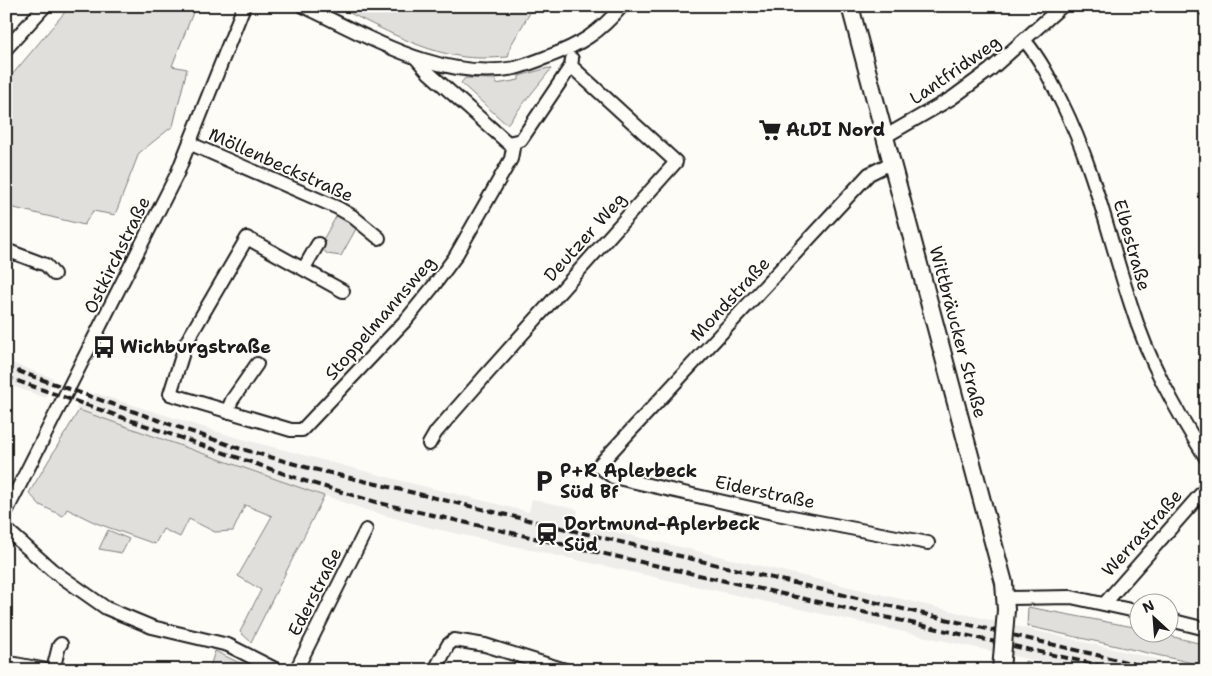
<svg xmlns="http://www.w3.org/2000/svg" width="1212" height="676" font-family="'Shantell Sans',sans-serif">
	<rect width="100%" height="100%" fill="#fdfcf7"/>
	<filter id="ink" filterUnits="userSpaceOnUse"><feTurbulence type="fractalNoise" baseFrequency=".02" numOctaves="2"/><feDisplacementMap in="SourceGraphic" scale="10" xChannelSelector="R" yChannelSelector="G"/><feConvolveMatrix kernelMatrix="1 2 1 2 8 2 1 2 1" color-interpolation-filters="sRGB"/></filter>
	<g filter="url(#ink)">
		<g fill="#eeede9">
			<polygon points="6,361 53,378 46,398 6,384"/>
			<polygon points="95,393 231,436 406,482 529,512 532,499 576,509 578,510 576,520 616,529 616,532 1203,670 1077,670 427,527 366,510 75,409"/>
		</g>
		<g fill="#e0dfdb" stroke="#7e7e7c">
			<polygon points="70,6 188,6 194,10 172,66 187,69 173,126 139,153 115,215 93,211 84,225 6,206 6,82"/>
			<path d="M335,6H534L511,45L508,57C492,58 474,59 458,56C415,49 374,24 335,6Z"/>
			<polygon points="548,68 551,69 508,123 506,124 461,83 465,78 495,79 496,84 519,80 519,76"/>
			<polygon points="337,215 357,227 341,256 327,254 320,245"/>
			<polygon points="79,410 324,496 251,642 240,632 261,590 238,576 272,516 245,505 233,531 215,532 189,519 180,537 163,529 155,544 96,523 67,509 63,516 40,505 29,493"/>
			<polygon points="108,530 129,539 122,553 99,549"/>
			<polygon points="1028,607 1139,628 1140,634 1162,634 1206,645 1206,666 1027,626"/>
			<polygon points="215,651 254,670 209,670"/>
			<polygon points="1025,661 1062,670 1024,670"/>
		</g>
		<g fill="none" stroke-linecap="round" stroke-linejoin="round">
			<defs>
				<g id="minor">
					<path d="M303,6C368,36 440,82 515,68C526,65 537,61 547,57C580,45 599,33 622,6"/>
					<polyline points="1203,6 1206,10"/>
					<path d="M1025,41C1041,60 1051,81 1062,103C1095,170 1108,235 1131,305C1148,360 1175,409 1206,458"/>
					<polyline points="6,49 45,6"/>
					<polyline points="416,58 429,73 508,143 521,140 571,66 572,59"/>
					<polyline points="886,136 952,98 990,70 1062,6"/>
					<polyline points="191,144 338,208 352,216 379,238"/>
					<polyline points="893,162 869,174 598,466 613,477 777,514 928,543"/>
					<polyline points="6,250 46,265 54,274"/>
					<polyline points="304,268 318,244"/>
					<polyline points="343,291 247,238 186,343 170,394 291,430 302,430 406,320 432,288 455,257 511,159 514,142"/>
					<polyline points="227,412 232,400 257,364"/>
					<polyline points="429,444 436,432 485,376 676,162 571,66"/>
					<polyline points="6,512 177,174 244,6"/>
					<polyline points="6,529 52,570 106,608 152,627 228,645 277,670"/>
					<polyline points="1006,598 1071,597 1140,612"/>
					<polyline points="1105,603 1206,488"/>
					<polyline points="1170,620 1206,629"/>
					<polyline points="6,665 10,663 47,670"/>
					<polyline points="53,670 59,646 61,644"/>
					<polyline points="296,670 366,530"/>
					<polyline points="435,670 448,645 454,640 485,645 565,670"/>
				</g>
				<polyline id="major" points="850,6 1004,583 1006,610"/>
			</defs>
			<use href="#minor" stroke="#1c1c1c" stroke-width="16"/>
			<use href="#major" stroke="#1c1c1c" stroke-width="20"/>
			<use href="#minor" stroke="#fdfcf7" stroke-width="12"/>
			<use href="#major" stroke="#fdfcf7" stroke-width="16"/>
			<g stroke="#1c1c1c" stroke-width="4" stroke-dasharray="8 4" stroke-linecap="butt">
				<polyline points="6,367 238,448 309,468 1160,670"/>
				<polyline points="6,377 305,481 379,503 1120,670"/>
			</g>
			<defs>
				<polyline id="major-bridge" points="1001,670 1006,610"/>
			</defs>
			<use href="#major-bridge" stroke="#1c1c1c" stroke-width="20" stroke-linecap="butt"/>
			<use href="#major-bridge" stroke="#fdfcf7" stroke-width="16"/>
		</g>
	</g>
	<defs>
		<symbol id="supermarket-bare" viewBox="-9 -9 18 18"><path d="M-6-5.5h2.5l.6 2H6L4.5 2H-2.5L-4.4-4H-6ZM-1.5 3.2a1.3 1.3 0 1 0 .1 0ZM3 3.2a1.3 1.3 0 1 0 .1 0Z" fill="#1c1c1c" stroke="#fdfcf7" stroke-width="2.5" paint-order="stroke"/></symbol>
		<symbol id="bus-bare" viewBox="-9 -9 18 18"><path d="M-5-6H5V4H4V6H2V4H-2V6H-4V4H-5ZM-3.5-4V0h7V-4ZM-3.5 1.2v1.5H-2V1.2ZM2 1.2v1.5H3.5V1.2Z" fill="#1c1c1c" stroke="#fdfcf7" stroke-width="2.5" paint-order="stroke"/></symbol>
		<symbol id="parking-bare" viewBox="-9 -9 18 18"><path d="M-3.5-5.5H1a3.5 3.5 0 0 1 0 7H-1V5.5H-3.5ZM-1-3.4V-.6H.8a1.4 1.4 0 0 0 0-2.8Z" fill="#1c1c1c" stroke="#fdfcf7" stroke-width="2.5" paint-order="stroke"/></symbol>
		<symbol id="station-bare" viewBox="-9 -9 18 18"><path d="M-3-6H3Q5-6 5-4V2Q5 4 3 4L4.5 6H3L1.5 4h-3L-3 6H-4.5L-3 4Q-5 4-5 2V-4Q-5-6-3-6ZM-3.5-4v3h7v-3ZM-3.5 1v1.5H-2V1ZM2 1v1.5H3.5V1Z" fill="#1c1c1c" stroke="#fdfcf7" stroke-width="2.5" paint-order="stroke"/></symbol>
	</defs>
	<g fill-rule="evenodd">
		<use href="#supermarket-bare" x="754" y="114" width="32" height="32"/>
		<use href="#bus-bare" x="88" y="331" width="32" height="32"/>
		<use href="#parking-bare" x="528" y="465" width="32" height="32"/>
		<use href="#station-bare" x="531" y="518" width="32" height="32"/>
	</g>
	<g text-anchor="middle" stroke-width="4" stroke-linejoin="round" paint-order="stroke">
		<g font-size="18" fill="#1c1c1c" stroke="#fdfcf7">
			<text transform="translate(955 70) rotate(-35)" y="6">Lantfridweg</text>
			<text transform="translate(281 165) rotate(24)" y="6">Möllenbeckstraße</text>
			<text transform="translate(585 237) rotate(-48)" y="6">Deutzer Weg</text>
			<text transform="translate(1132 245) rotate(74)" y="6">Elbestraße</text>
			<text transform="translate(117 255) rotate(-64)" y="6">Ostkirchstraße</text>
			<text transform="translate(730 299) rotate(-47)" y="6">Mondstraße</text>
			<text transform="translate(380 318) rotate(-49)" y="6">Stoppelmannsweg</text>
			<text transform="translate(958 332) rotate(75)" y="6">Wittbräucker Straße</text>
			<text transform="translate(765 492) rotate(12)" y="6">Eiderstraße</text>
			<text transform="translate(1142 533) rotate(-48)" y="6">Werrastraße</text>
			<text transform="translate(315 592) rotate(-63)" y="6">Ederstraße</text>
		</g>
		<g font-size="18" font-weight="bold" fill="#1c1c1c" stroke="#fdfcf7" text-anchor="start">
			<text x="786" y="136">ALDI Nord</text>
			<text x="120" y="353">Wichburgstraße</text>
			<text x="560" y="477">P+R Aplerbeck<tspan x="560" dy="21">Süd Bf</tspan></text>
			<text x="564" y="530">Dortmund-Aplerbeck<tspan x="564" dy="21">Süd</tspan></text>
		</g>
	</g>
	<rect width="1212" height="676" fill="none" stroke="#fdfcf7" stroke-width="25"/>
	<rect x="12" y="12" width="1187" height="651" fill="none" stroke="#1c1c1c" stroke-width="2" filter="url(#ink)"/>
	<g transform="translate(1154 618) rotate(334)"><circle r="24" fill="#fdfcf7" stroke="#a3a29f"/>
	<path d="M0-4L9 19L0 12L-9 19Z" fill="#1c1c1c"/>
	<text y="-8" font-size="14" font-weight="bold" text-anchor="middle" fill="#1c1c1c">N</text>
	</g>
</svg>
